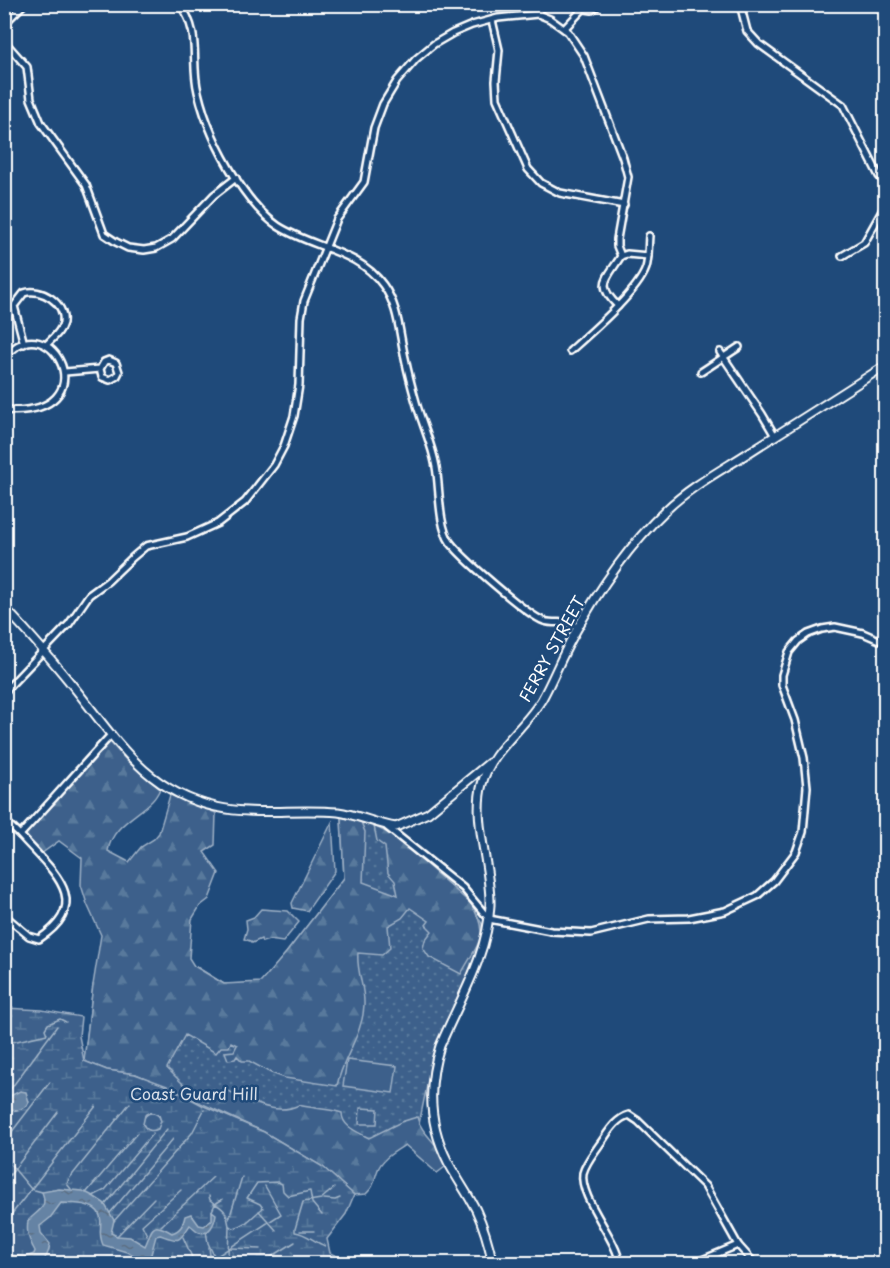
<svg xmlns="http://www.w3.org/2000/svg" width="890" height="1268" font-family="'Playpen Sans',sans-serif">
	<defs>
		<pattern id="green-dots" width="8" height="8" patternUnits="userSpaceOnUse" patternTransform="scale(1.5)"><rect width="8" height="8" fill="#3c618b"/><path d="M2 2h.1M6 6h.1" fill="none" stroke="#59799c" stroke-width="1.8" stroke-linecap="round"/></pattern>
		<pattern id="forest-firs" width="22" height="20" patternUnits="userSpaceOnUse" patternTransform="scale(1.5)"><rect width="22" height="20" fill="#3c618b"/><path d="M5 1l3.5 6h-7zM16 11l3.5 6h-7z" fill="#59799c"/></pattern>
		<pattern id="wetland-marsh" width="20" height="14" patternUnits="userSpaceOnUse" patternTransform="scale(1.5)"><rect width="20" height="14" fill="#3c618b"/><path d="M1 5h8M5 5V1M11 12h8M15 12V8" fill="none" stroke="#59799c"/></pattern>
		<pattern id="water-ripples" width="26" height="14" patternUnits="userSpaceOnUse" patternTransform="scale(1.5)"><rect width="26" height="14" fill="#6583a4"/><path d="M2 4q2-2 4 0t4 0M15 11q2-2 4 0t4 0" fill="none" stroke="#5b6d81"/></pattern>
	</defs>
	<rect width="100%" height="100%" fill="#1f4a7a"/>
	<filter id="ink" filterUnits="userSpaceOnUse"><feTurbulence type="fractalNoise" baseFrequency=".0167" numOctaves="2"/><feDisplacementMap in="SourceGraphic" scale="12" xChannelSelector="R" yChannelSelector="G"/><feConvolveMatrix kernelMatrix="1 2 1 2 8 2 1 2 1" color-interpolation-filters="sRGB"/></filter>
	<g filter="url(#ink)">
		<polygon fill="url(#green-dots)" stroke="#9eb0c5" stroke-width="1.5" points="341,817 371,824 394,836 471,904 482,924 482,942 479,951 434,1052 419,1124 329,1167 283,1195 69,1189 93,985 197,967 224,984 261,983 286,953 344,878"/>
		<g fill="url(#forest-firs)" stroke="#9eb0c5" stroke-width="1.5">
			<path d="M110,742L127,761L160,789C158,793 155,798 152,801C136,817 112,826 108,851L129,862L141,847L154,839L159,833L170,795L216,813L215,845L204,852L219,873L209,899L200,906L192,919L189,958L194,966L224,984L261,982L286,953L344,878L341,817L361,822L365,832L363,882L398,895L395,881L388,873L385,847L377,841L374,826L394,836L471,904C491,936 477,944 461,974L429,957L423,948L425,940L432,931L426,925L429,921L410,908L402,918L388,926L390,948L382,955L358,953C356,971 365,987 364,1005C363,1035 342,1058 337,1086L285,1078L271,1073L249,1061H242L237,1056L235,1059L228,1060L225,1052L234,1051L237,1045L231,1042L229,1047H221L216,1053L185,1035L167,1068L190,1091L194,1093L191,1099L136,1074L107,1070L84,1061L93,985L101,935L87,904L81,885L82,858L59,841L38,856L20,835L103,743Z"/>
			<polygon points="332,822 335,871 307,911 293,908 292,903"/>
			<polygon points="261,909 288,911 299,922 283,942 269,940 262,942 261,939 252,943 250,941 244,939 247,929 246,920 254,917"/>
			<path d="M228,1091C250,1100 274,1117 299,1105C313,1109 328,1108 342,1113C342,1127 358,1132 369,1138L401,1122L417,1117C422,1137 444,1145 445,1167L437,1173L405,1145C394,1152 381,1159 377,1172C373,1184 375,1185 366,1194L354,1195L323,1167L264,1132L194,1100L197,1095L208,1102L218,1093Z"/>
			<circle cx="152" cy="1122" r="9"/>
		</g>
		<path fill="url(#wetland-marsh)" stroke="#9eb0c5" stroke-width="1.5" fill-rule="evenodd" d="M5,1008L42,1010L81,1017L79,1036L84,1061L107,1070L135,1074L167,1086L204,1106L264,1132L323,1167L354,1195L346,1214L327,1239L330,1253L351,1263L5,1264ZM151,1112L159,1115L161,1121L158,1129C152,1132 146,1131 143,1124L145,1115Z"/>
		<g fill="#3c618b" stroke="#9eb0c5" stroke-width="1.5">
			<polygon points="347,1060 397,1066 393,1093 343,1086"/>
			<polygon points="360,1108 378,1109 377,1124 359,1124"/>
		</g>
		<g fill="url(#water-ripples)" stroke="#a3b5c8" stroke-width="1.5">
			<path d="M20,1091L26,1092L29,1102L27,1106C18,1110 12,1114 5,1105L8,1097Z"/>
			<path d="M59,1189L83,1191L93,1196L104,1203L114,1220L111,1233L117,1236L130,1237L145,1246C153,1229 150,1220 172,1233C181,1230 183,1225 185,1216L191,1214L199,1225L204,1226L212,1220V1211L216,1214C215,1222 210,1236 199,1232C195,1230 193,1227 190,1225C178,1243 180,1242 160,1235L156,1236L150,1258L144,1262L130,1253L103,1245C97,1231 103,1226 100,1216C97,1203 72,1203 61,1203L50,1218L40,1226L41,1233L50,1244C49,1252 47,1258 41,1263H5V1254L26,1257L34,1254L35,1251C29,1240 26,1233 28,1221C36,1211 49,1209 42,1192Z"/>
		</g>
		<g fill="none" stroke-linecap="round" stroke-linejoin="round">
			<g stroke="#a3b5c8" stroke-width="1.5">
				<polyline points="4,1044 47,1034 45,1029 48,1024 60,1019 66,1022"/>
				<polyline points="4,1098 57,1026"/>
				<polyline points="4,1142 50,1082"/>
				<polyline points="11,1165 31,1189 42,1192"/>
				<polyline points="4,1183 58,1112"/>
				<polyline points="71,1189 67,1184 69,1179 130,1103"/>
				<polyline points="86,1193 137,1133"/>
				<polyline points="93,1196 105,1190 153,1133"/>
				<polyline points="209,1196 210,1200 215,1204 223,1199"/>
				<polyline points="324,1199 335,1200 340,1198"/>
				<polyline points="105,1205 167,1129"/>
				<path d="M212,1211L215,1204C226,1209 227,1215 229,1226L234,1228C250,1223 251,1217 263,1208L260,1204L247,1198L257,1183L278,1182L282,1184L283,1191L288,1196L310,1191L312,1203L322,1215"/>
				<polyline points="259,1211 276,1230"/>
				<polyline points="110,1213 173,1139"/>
				<polyline points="229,1219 242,1177"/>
				<polyline points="114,1221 192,1133 204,1110"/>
				<polyline points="4,1224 96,1106"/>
				<polyline points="161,1226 213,1177"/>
				<polyline points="206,1231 208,1243 218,1264"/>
				<polyline points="300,1231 314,1231"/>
				<polyline points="147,1235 142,1225 181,1190"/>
				<polyline points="117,1236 154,1198"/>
				<polyline points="183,1237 195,1264"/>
				<path d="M325,1246C314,1242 306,1233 295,1232V1229L303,1202L321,1199L334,1188"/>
				<polyline points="209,1247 211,1264"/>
				<polyline points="229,1248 261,1249"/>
				<polyline points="228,1257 229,1226"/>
				<polyline points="205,1264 281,1214 265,1186"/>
				<polyline points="260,1264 295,1242"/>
				<polyline points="290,1264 295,1260"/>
			</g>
			<defs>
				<g id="minor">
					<path d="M180,4C202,35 190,59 198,92C205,122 219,152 236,179C247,196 260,214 278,226C312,248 358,250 383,285C399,307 399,333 405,358C408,373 412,388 416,402C422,424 432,444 436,467C440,488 438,525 450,542C461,557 527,615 544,621C555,625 568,619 578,628"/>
					<polyline points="581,4 585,9 592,10 600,4"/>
					<polyline points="740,4 747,31 759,44 843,105 879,176 886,183"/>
					<polyline points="538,14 540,4"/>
					<polyline points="492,20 499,50 496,81 497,99 528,169 541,183 560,193 624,205"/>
					<polyline points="4,24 24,4"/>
					<polyline points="564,29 584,8"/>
					<polyline points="4,41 27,67 31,99 41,123 86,185 104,234 116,242 128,248 144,250 156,248 172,239 214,195 236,178"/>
					<polyline points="621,256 627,254 648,256"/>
					<polyline points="842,256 864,243 886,204"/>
					<path d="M24,344L14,306L24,293C41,287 66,303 63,323C61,332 52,339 46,345"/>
					<path d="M570,351C589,334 638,292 646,268C649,258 648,246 649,236"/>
					<polyline points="720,352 762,414 775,436"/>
					<path d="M4,358C51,299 111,419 4,410"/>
					<polyline points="65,372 100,369 102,377 110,380 117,376 119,372 116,363 109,360 104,362 100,369"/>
					<polyline points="701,372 739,347"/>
					<path d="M4,692L69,624L89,595L108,581L133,557L146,546L187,537L218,523L245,502L274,465L284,446L294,416L299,385L301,318L304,301L337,219L364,182L374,128L383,104L397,81L416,59L434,44L453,33L472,25L498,18L538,14L550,19L568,32L584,56L623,158L628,177L617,239V246L621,256C607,279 595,284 618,306"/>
					<path d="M4,820L20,835C51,802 80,768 111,735"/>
					<polyline points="387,827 463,888 489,919 551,931 591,933 649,919 689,918 725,911 757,896 774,881 796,852 803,832 807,787 804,758 795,720 782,685 782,675 789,652 798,641 808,634 822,629 835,627 863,633 886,643"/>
					<path d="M4,915L29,936L39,939C96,902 50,869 20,835"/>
					<path d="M620,1264C616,1237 579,1198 583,1173C586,1162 594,1153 600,1144C608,1133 615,1119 629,1115L638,1121L705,1186L738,1245"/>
					<polyline points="692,1264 738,1245 755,1264"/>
				</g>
				<g id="tertiary">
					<path d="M4,607C28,632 51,659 73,686C115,738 145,791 216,807C256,816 297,808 338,812C359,815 376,824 396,827L428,813L489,763"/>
					<path d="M493,1264C489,1245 484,1227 476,1210C468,1194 457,1179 448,1162C429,1125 427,1086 440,1046C459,1001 488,955 490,905C491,866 472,821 482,784C491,750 525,728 542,699C553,679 561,658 572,638C597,592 628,546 666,510C690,487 720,471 748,453C794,424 840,395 886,365"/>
				</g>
			</defs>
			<use href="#minor" stroke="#fff" stroke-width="10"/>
			<use href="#tertiary" stroke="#fff" stroke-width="11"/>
			<use href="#minor" stroke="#1f4a7a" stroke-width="5"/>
			<use href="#tertiary" stroke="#1f4a7a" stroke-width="7"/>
		</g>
	</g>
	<g text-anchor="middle" stroke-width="5" stroke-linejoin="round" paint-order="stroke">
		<g font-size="16" fill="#fff" stroke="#1f4a7a">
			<text transform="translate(552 649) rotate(-61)" y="6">FERRY STREET</text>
		</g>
		<g font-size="16" fill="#d8dfe8" stroke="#1f4a7a">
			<text x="194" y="1100">Coast Guard Hill</text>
		</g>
	</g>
	<rect width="890" height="1268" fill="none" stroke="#1f4a7a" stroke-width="24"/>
	<rect x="12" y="12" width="866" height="1244" fill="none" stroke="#fff" stroke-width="2" filter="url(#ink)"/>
</svg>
